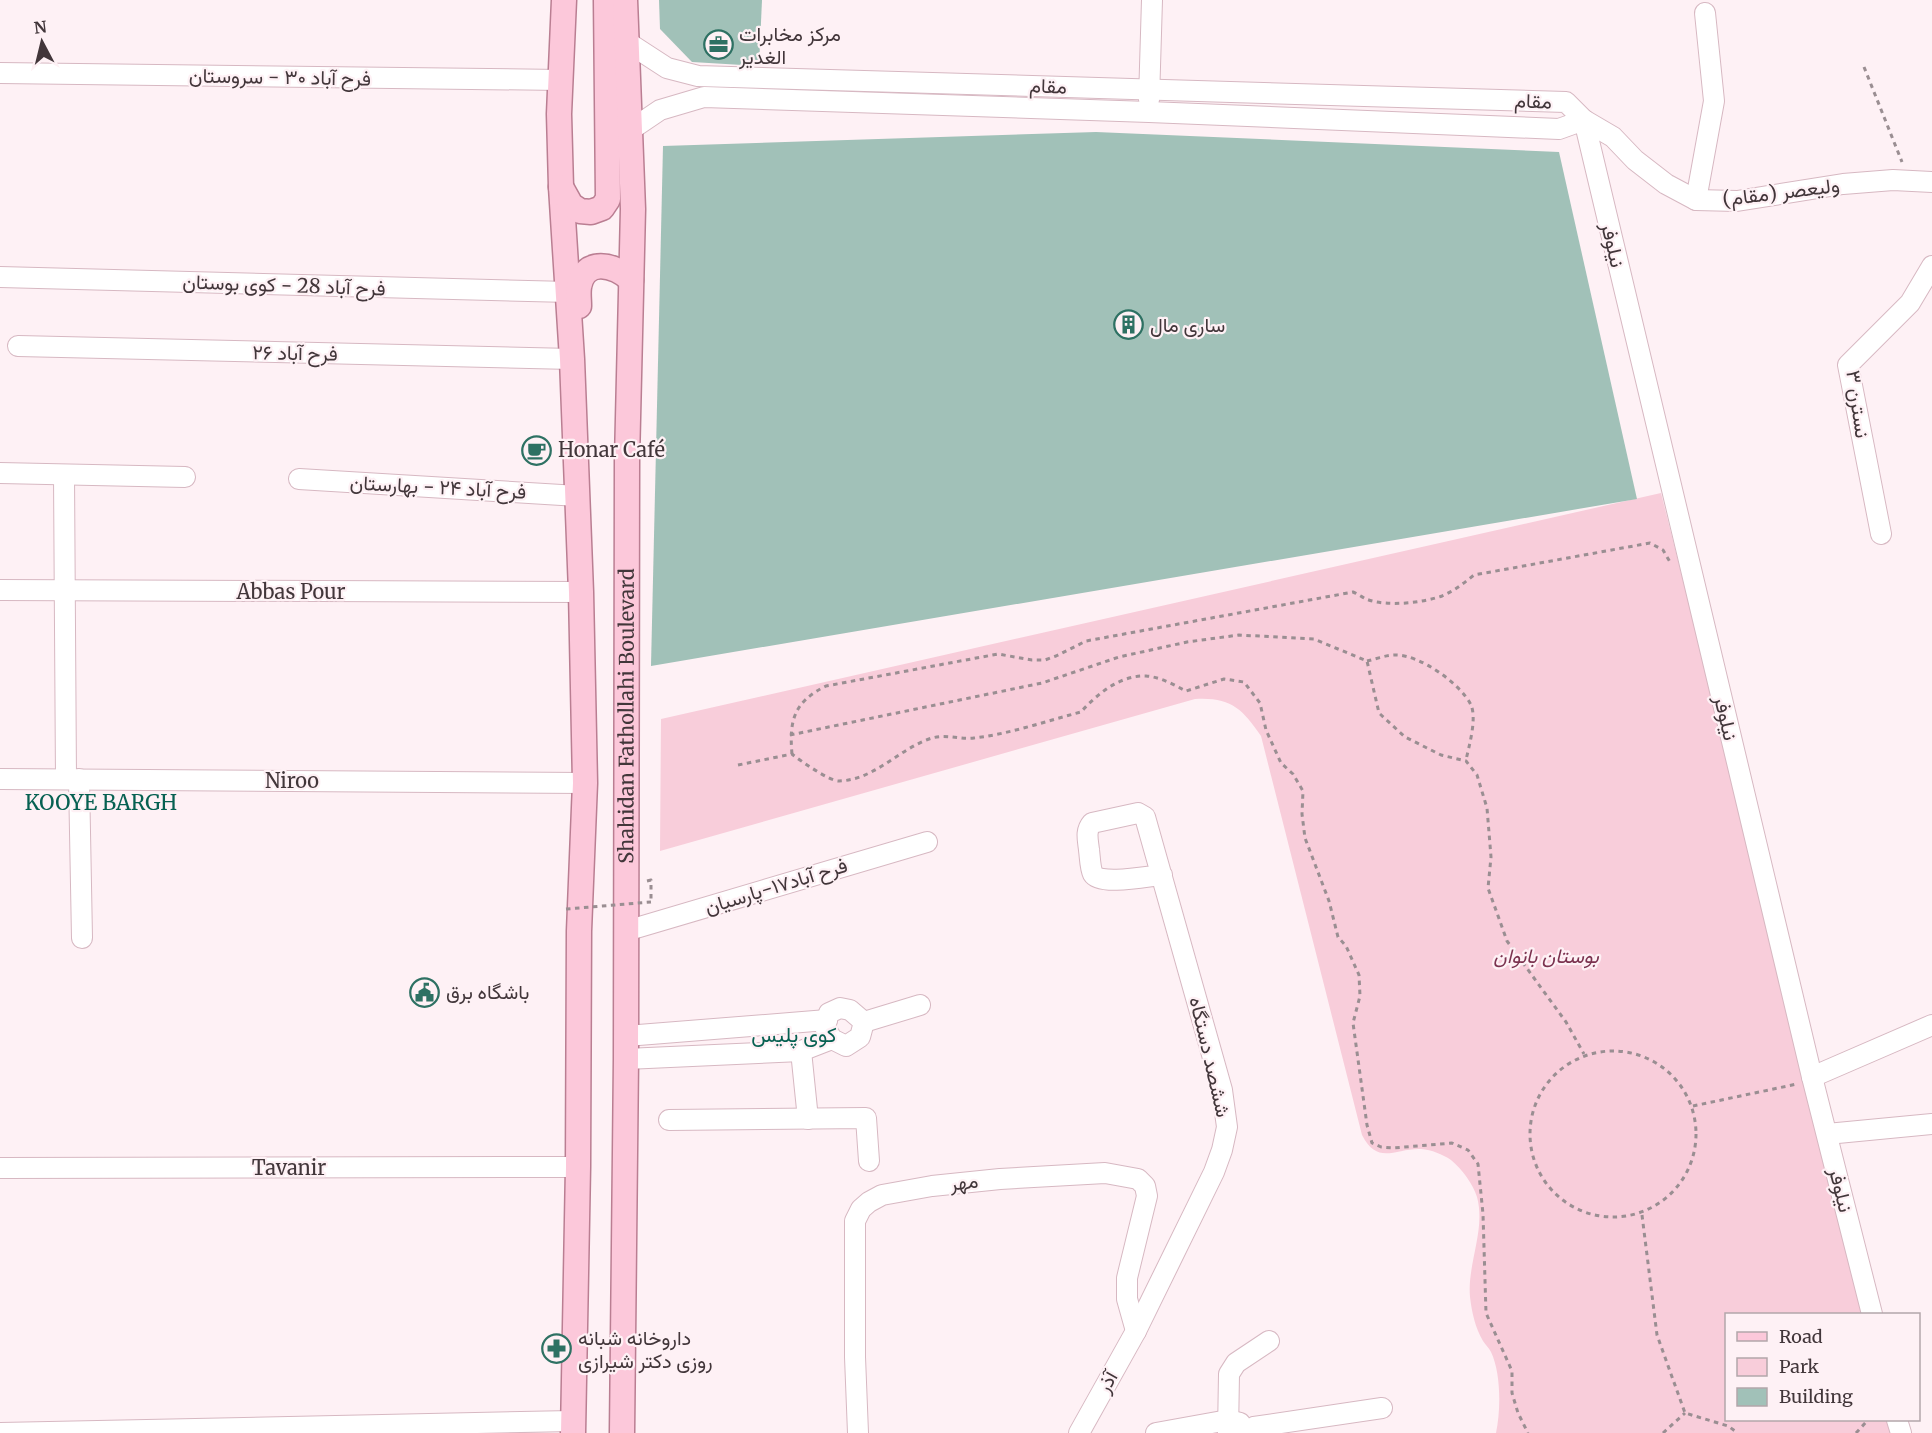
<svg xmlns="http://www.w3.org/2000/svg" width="1932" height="1433" font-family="Merriweather,Vazirmatn,serif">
	<rect width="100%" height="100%" fill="#fef1f5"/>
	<path fill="#f8cdda" d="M1661,493L1867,1314H1726V1420H1893L1896,1433H1496C1501,1410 1501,1373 1491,1352C1489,1348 1485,1344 1483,1341C1475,1327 1472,1313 1470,1297C1467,1264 1486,1230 1477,1197C1473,1184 1462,1169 1451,1160C1442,1154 1432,1150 1421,1149C1395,1148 1378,1166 1362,1135L1261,736C1242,708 1230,697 1195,699L660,851L661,719Z"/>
	<g fill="#a1c1b8">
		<polygon points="659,0 762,0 759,66 692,62 660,29"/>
		<polygon points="1096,132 1559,152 1637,499 651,666 663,146"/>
	</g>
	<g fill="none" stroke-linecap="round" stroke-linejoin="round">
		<defs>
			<g id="minor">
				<polyline points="627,42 667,68 698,76 1566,102 1584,120 1613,137 1635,160 1666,184 1696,200 1737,201 1843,184 1893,180 1932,182"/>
				<polyline points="0,73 560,80"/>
				<polyline points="1149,100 1152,0"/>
				<polyline points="1584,120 1812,1077 1872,1314"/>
				<polyline points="629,131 660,110 704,97 1149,112 1559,129 1584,120"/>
				<polyline points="1696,200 1714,101 1705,13"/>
				<polyline points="0,277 569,292"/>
				<polyline points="18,346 572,359"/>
				<polyline points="0,473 185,477"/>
				<polyline points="64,475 66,779"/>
				<polyline points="299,479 578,496"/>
				<polyline points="1881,534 1848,365 1910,303 1932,266"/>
				<polyline points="0,590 581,592"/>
				<polyline points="0,779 585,783"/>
				<polyline points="79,779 82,938"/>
				<polyline points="626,931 927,842"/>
				<polygon points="840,1008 850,1010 864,1022 860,1037 846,1046 832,1039 825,1027 829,1013"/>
				<polyline points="864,1022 920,1005"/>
				<polyline points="626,1036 827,1020"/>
				<polyline points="801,1051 808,1119"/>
				<polyline points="626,1059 801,1051 832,1039"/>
				<polyline points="1812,1077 1932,1025"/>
				<polyline points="669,1120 866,1118 869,1161"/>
				<polyline points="1827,1134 1932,1124"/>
				<polyline points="0,1168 578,1167"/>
				<polyline points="1897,1420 1901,1433"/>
				<polyline points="0,1433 572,1421"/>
				<polyline points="858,1433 855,1357 855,1221 861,1209 869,1202 882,1195 932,1186 1000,1179 1105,1173 1138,1179 1145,1186 1147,1196 1127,1278 1127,1299 1136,1331"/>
				<path d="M1079,1433L1136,1331L1214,1172L1222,1150L1227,1127L1222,1090L1145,817L1138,813L1092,823C1085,831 1088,840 1089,850C1090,857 1090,868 1093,874C1100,886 1149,876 1162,875"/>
				<polyline points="1156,1433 1228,1420 1240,1423"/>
				<polyline points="1228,1433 1229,1374 1236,1363 1269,1341"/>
				<polyline points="1241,1433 1254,1427 1382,1408"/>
			</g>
			<g id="major">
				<polyline points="564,0 559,114 561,187 572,359 581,592 585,783 579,931 578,1167 573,1433"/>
				<polyline points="561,187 571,205 580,211 591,212 602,208 608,199 606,0"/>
				<path d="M579,306C579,300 578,293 579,287C584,257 615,264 631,280"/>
				<path id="s1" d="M622,1433L626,1059L627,460L633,209L625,0"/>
			</g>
		</defs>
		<use href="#minor" stroke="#d7b8c2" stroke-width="22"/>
		<use href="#major" stroke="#ba7e92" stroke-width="27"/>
		<g stroke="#9a8e92" stroke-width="3" stroke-dasharray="4.5 4.5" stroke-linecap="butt">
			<polyline points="1864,67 1902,162"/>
			<path d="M1367,661C1376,659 1386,655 1395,655C1419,654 1461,684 1471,705C1477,719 1469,746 1466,760"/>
			<polyline points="790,735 1042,683 1119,657 1187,642 1239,635 1314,639 1367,661 1379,713 1405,737 1441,755 1466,761 1477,775 1487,808 1491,857 1488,888 1507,941 1566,1022 1584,1054"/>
			<path d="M792,754C789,720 794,702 826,686L998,654L1032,660H1045L1056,656L1086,641L1353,592C1358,594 1362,597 1366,599C1386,607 1422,603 1442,596C1454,591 1464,583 1474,575L1650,543L1663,550L1670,562"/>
			<path d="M738,765L792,754C799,760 831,782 839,781C874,780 898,750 929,739C945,733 959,740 974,738C1010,734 1046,721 1081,712C1097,694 1120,675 1146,676C1161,677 1174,685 1186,691L1224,679L1244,682L1260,703L1266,730L1281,763L1293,774L1303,791L1302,814L1305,838L1329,901L1338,937L1346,946L1359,975L1360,996L1353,1023L1367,1125L1372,1143L1381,1147L1393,1148L1452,1143L1468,1150L1478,1164L1483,1214L1486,1313L1512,1371V1393L1518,1413L1528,1433"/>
			<polyline points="647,881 651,880 651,902"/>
			<circle cx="1613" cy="1134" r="83"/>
			<polyline points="1693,1106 1797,1084"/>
			<polyline points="1642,1215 1657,1335 1685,1413 1728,1426 1738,1433"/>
			<polyline points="1663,1433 1685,1413"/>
			<polyline points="1856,1433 1868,1420"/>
		</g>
		<use href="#minor" stroke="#fff" stroke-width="20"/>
		<use href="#major" stroke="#fcc8da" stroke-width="24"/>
		<polyline stroke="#9a8e92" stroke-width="3" stroke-dasharray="4.5 4.5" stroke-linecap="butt" points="566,909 651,902"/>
	</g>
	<defs>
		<symbol id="office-ring" viewBox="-11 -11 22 22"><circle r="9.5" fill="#fef1f5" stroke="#2e7163" stroke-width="1.5"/><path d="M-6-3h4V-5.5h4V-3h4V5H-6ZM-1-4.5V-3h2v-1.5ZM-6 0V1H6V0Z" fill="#2e7163"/></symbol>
		<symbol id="building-ring" viewBox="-11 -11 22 22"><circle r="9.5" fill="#fef1f5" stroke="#2e7163" stroke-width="1.5"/><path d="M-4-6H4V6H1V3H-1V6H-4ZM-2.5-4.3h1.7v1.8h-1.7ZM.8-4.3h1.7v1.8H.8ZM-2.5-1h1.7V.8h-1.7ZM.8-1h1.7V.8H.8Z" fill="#2e7163"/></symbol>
		<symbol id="cafe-ring" viewBox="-11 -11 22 22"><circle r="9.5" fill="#fef1f5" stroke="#2e7163" stroke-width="1.5"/><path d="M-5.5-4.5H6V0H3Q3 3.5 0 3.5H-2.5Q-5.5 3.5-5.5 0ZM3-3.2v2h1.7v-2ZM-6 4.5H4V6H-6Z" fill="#2e7163"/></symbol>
		<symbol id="civic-ring" viewBox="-11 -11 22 22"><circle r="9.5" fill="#fef1f5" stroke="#2e7163" stroke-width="1.5"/><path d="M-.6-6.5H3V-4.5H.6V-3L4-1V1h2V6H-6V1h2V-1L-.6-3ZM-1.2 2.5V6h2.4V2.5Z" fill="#2e7163"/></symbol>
		<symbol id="pharmacy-ring" viewBox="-11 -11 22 22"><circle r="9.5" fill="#fef1f5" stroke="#2e7163" stroke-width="1.5"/><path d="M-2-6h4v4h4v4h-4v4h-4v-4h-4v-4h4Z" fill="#2e7163"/></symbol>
	</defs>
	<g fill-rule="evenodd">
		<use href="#office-ring" x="702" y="28" width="33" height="33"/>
		<use href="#building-ring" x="1112" y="308" width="33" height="33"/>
		<use href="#cafe-ring" x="520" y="434" width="33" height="33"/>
		<use href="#civic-ring" x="408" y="976" width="33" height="33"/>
		<use href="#pharmacy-ring" x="540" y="1332" width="33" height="33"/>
	</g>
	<g text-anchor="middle" stroke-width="4.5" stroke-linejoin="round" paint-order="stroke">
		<g font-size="20" fill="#42363a" stroke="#fef1f5" text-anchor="start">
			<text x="739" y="41">مرکز مخابرات<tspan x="739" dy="23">الغدیر</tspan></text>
			<text x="1150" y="332">ساری مال</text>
			<text x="558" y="457">Honar Café</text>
			<text x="446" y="999">باشگاه برق</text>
			<text x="578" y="1345">داروخانه شبانه<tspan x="578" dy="23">روزی دکتر شیرازی</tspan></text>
		</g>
		<g font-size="20" fill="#42363a" stroke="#fef1f5">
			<text transform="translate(280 77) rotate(1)" y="7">فرح آباد ۳۰ - سروستان</text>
			<text transform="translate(1048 86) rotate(2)" y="7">مقام</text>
			<text transform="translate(1533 101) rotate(2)" y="7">مقام</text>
			<text transform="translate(1781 192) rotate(-7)" y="7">ولیعصر (مقام)</text>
			<text transform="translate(1613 245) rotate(77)" y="7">نیلوفر</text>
			<text transform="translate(284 285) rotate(2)" y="7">فرح آباد 28 - کوی بوستان</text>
			<text transform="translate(295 353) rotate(1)" y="7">فرح آباد ۲۶</text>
			<text transform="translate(1858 404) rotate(82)" y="7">نسترن ۳</text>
			<text transform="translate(438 487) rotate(3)" y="7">فرح آباد ۲۴ - بهارستان</text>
			<text x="291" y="599">Abbas Pour</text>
			<text dy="7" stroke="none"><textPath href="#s1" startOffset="717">Shahidan Fathollahi Boulevard</textPath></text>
			<text transform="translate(1726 718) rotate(77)" y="7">نیلوفر</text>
			<text x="292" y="788">Niroo</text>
			<text transform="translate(776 886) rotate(-17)" y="7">فرح آباد۱۷-پارسیان</text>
			<text transform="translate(1210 1057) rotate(77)" y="7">ششصد دستگاه</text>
			<text x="289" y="1175">Tavanir</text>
			<text transform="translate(964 1182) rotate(-6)" y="7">مهر</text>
			<text transform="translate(1841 1190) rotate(76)" y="7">نیلوفر</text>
			<text transform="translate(1107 1382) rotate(-61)" y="7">آذر</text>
		</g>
		<g font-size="20" font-style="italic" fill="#7b324f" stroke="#fef1f5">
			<text x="1546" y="963">بوستان بانوان</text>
		</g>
		<g font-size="21" fill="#076152" stroke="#fef1f5">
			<text x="101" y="810">KOOYE BARGH</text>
			<text x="794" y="1042">کوی پلیس</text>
		</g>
	</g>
	<rect x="1725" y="1313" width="195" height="108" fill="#fef1f5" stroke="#b3a6aa" stroke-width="1.5"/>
	<rect x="1737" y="1332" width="30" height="9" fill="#fcc8da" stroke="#b3a6aa" stroke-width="1.5"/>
	<text x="1779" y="1343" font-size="18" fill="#42363a">Road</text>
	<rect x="1737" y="1358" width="30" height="18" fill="#f8cdda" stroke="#b3a6aa" stroke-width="1.5"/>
	<text x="1779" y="1373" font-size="18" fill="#42363a">Park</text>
	<rect x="1737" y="1388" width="30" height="18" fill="#a1c1b8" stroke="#b3a6aa" stroke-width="1.5"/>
	<text x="1779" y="1403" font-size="18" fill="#42363a">Building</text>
	<g transform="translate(42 42) rotate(353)" stroke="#fef1f5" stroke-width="4.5" paint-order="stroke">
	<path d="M0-4.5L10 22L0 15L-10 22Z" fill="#42363a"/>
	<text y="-9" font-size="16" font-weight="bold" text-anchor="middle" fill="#42363a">N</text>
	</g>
</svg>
